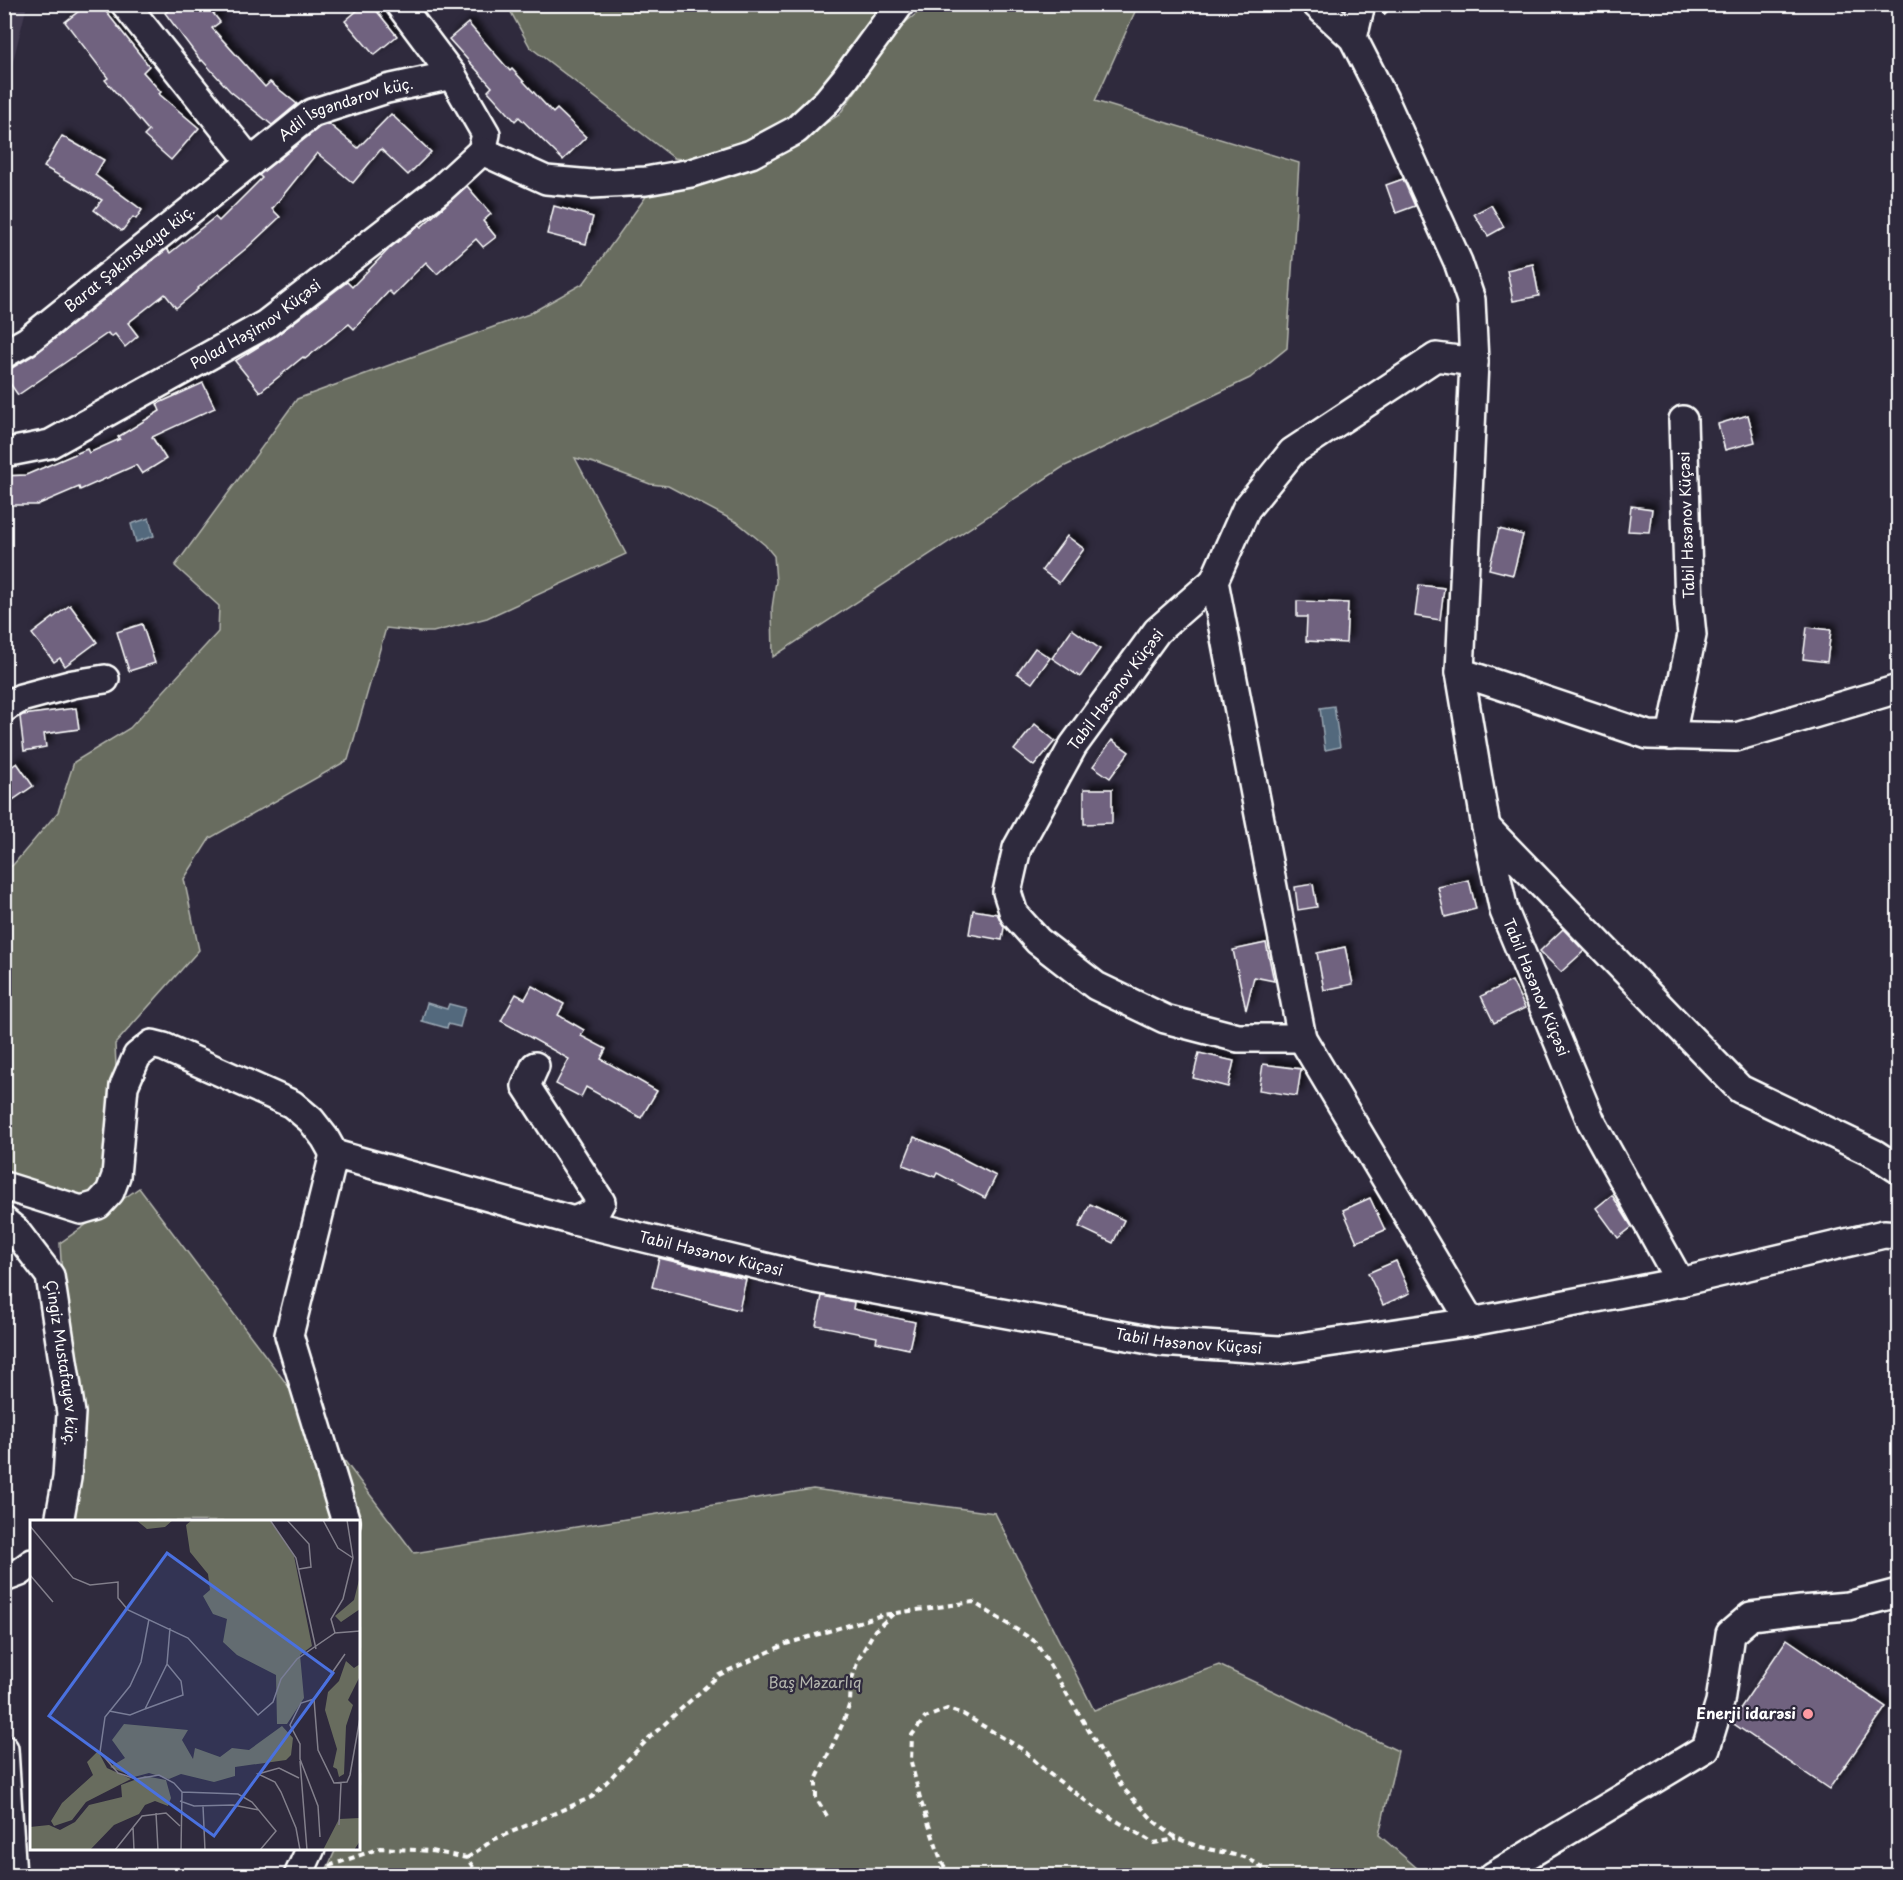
<svg xmlns="http://www.w3.org/2000/svg" width="1903" height="1880" font-family="'Playpen Sans',sans-serif">
	<defs>
		<filter id="shadow"><feDropShadow dx="5.5" dy="-5.5" stdDeviation="3" flood-color="#0009"/></filter>
	</defs>
	<rect width="100%" height="100%" fill="#2f2a3d"/>
	<filter id="ink" filterUnits="userSpaceOnUse"><feTurbulence type="fractalNoise" baseFrequency=".0167" numOctaves="2"/><feDisplacementMap in="SourceGraphic" scale="12" xChannelSelector="R" yChannelSelector="G"/><feConvolveMatrix kernelMatrix="1 2 1 2 8 2 1 2 1" color-interpolation-filters="sRGB"/></filter>
	<g filter="url(#ink)">
		<polygon fill="#423b51" points="5,4 27,5 5,93 4,5"/>
		<g fill="#686c5e" stroke="#b4b6ae" stroke-width="1.5">
			<polygon points="929,4 1138,5 1095,101 1299,163 1287,348 1250,378 1063,467 773,657 772,608 776,581 774,556 765,545 738,523 668,486 650,484 594,463 575,458 626,554 487,618 433,632 421,632 386,628 348,760 210,838 184,879 199,950 115,1044 118,1109 105,1183 90,1197 73,1198 5,1173 4,871 13,865 58,812 74,762 130,728 218,632 219,606 175,566 297,399 529,314 584,283 655,184 782,150 839,115 902,25"/>
			<polygon points="507,5 890,5 792,123 699,161 674,158 530,47"/>
			<polygon points="139,1188 414,1553 813,1489 995,1513 1094,1710 1219,1665 1398,1751 1379,1835 1425,1875 324,1875 336,1849 358,1848 358,1522 76,1521 60,1243"/>
		</g>
		<g fill="#52697d" stroke="#97a5b1" stroke-width="1.5">
			<polygon points="149,518 154,536 136,542 131,524"/>
			<polygon points="1334,706 1340,747 1325,750 1320,708"/>
			<polygon points="427,1003 447,1009 449,1004 465,1008 460,1027 448,1024 447,1028 422,1021"/>
		</g>
		<g fill="#6f627f" stroke="#fff" stroke-width="1.5" filter="url(#shadow)">
			<polygon points="88,4 100,4 149,66 143,72 161,92 159,94 199,128 171,160 144,136 149,131 105,80 108,78 65,22"/>
			<polygon points="177,4 206,4 220,22 212,28 265,87 270,82 297,104 272,125 230,91 202,60 201,61 165,13"/>
			<polygon points="365,4 371,4 397,36 374,55 345,21"/>
			<polygon points="468,23 510,71 512,69 553,113 557,109 586,137 563,160 519,117 515,121 488,91 492,87 449,39"/>
			<polygon points="391,114 431,152 408,175 381,149 353,183 317,153 272,209 280,217 248,247 198,288 199,289 176,308 165,294 128,323 138,336 125,347 115,334 111,337 108,333 18,395 4,375 4,370 12,368 37,353 167,249 170,253 215,217 219,221 262,178 259,175 320,127 329,124 358,148"/>
			<polygon points="62,136 104,160 95,175 142,210 136,219 133,217 122,231 94,210 102,200 44,167"/>
			<polygon points="1403,179 1415,206 1396,213 1386,185"/>
			<polygon points="467,186 491,214 483,221 496,237 483,247 476,239 437,274 426,262 393,295 389,291 354,329 349,324 305,359 303,357 260,392 235,361 276,336 347,282 352,287 390,248 419,225 421,227"/>
			<polygon points="1491,205 1504,227 1488,236 1474,214"/>
			<polygon points="554,206 593,217 586,244 547,234"/>
			<polygon points="1533,264 1539,296 1513,301 1507,270"/>
			<polygon points="203,383 215,408 152,437 166,459 142,474 136,465 80,490 79,487 37,505 4,505 4,476 26,475 87,449 89,453 120,439 118,437 160,411 157,404"/>
			<polygon points="1748,415 1755,442 1725,450 1718,424"/>
			<polygon points="1631,506 1652,509 1649,532 1628,531"/>
			<polygon points="1499,529 1523,535 1513,575 1489,569"/>
			<polygon points="1067,536 1084,549 1059,583 1042,570"/>
			<polygon points="1419,585 1444,588 1440,620 1415,616"/>
			<polygon points="1297,601 1348,603 1346,643 1306,641 1307,617 1297,617"/>
			<polygon points="70,605 97,642 65,666 60,658 54,662 32,634"/>
			<polygon points="142,624 155,663 129,671 117,632"/>
			<polygon points="1807,627 1831,630 1827,662 1803,659"/>
			<polygon points="1072,629 1100,649 1080,677 1052,658"/>
			<polygon points="1035,648 1050,658 1032,683 1017,673"/>
			<polygon points="76,708 79,729 44,734 46,747 24,751 20,717 23,715"/>
			<polygon points="1035,724 1055,741 1034,766 1014,750"/>
			<polygon points="1112,740 1129,752 1110,778 1093,766"/>
			<polygon points="17,763 33,786 4,806 4,772"/>
			<polygon points="1084,789 1112,789 1112,823 1084,824"/>
			<polygon points="1469,880 1476,909 1445,917 1438,887"/>
			<polygon points="1313,884 1317,907 1298,910 1295,887"/>
			<polygon points="973,910 997,914 1004,927 1002,940 969,934"/>
			<polygon points="1563,929 1584,951 1561,972 1540,951"/>
			<polygon points="1266,943 1274,981 1254,977 1246,1010 1233,950"/>
			<polygon points="1345,947 1353,984 1324,990 1317,953"/>
			<polygon points="1512,981 1525,1008 1494,1023 1481,996"/>
			<polygon points="532,986 564,1004 558,1015 584,1030 581,1036 606,1049 601,1059 657,1091 641,1118 586,1087 581,1097 556,1084 569,1059 501,1021 516,994 525,999"/>
			<polygon points="1199,1053 1234,1061 1228,1087 1193,1078"/>
			<polygon points="1263,1064 1301,1069 1297,1096 1259,1090"/>
			<polygon points="914,1137 946,1150 996,1176 985,1198 937,1173 935,1177 903,1165"/>
			<polygon points="1612,1195 1632,1227 1618,1238 1596,1208"/>
			<polygon points="1370,1198 1385,1230 1357,1242 1343,1210"/>
			<polygon points="1090,1204 1124,1220 1113,1243 1079,1227"/>
			<polygon points="659,1258 746,1279 739,1310 652,1287"/>
			<polygon points="1396,1261 1410,1293 1383,1305 1368,1273"/>
			<polygon points="822,1296 854,1302 853,1309 915,1322 909,1349 876,1342 877,1337 816,1325"/>
			<polygon points="1787,1639 1886,1707 1829,1789 1731,1722"/>
		</g>
		<g fill="none" stroke-linecap="round" stroke-linejoin="round">
			<defs>
				<g id="minor">
					<polyline points="125,4 251,162"/>
					<polyline points="399,4 452,75 486,134 482,151"/>
					<path id="s1" d="M1316,4L1353,38L1384,99L1458,262L1471,300L1474,362L1460,672L1486,827L1504,911L1591,1121L1680,1282"/>
					<polyline points="1353,38 1361,4"/>
					<polyline points="482,151 546,180 592,184 646,181 691,173 751,154 796,130 827,101 845,79 900,4"/>
					<path id="s2" d="M4,354L27,341L312,113L387,89L452,75"/>
					<path id="s3" d="M4,453L50,444L266,324L442,188L482,151"/>
					<polyline points="1214,581 1157,631 1073,746 1017,848 1007,892 1014,914 1038,941 1096,986 1165,1019 1238,1038 1302,1038"/>
					<polyline points="1460,672 1648,735 1736,737 1898,689"/>
					<polyline points="4,708 21,698 73,684 105,679"/>
					<polyline points="1671,736 1692,635 1689,605 1683,420"/>
					<polyline points="1486,827 1740,1089 1875,1154 1898,1169"/>
					<polyline points="535,1066 526,1086 601,1202 596,1211 574,1221"/>
					<polyline points="4,1186 81,1210 98,1205 110,1192 116,1176 124,1086 137,1056 152,1044 164,1047 292,1104 311,1120 325,1138 334,1154"/>
					<path id="s4" d="M4,1221L15,1230L50,1276L71,1413L67,1478L59,1522"/>
					<polyline points="1471,1322 1302,1038 1214,581 1246,509 1292,452 1436,357 1474,362"/>
					<path id="s5" d="M346,1522L289,1335L334,1154L574,1221L815,1279L1160,1342L1279,1350L1471,1322L1680,1282L1884,1234L1898,1235"/>
					<polyline points="4,1578 20,1572 32,1563"/>
					<polyline points="4,1749 12,1876"/>
					<polyline points="298,1876 311,1848"/>
					<polyline points="1493,1876 1706,1748 1720,1702 1730,1634 1751,1616 1801,1610 1848,1606 1898,1593"/>
				</g>
			</defs>
			<use href="#minor" stroke="#fff" stroke-width="32"/>
			<g stroke="#fff" stroke-width="4" stroke-dasharray="6 4.5" stroke-linecap="butt">
				<polyline points="1383,14 1393,4"/>
				<polyline points="827,1816 816,1798 816,1780 843,1723 850,1703 851,1682 858,1660 875,1630 893,1614"/>
				<polyline points="467,1858 493,1840 592,1797 650,1737 719,1675 786,1644 882,1615 973,1602 1036,1642 1123,1788 1155,1822 1176,1838 1200,1847 1248,1858 1275,1876"/>
				<polyline points="329,1866 380,1848 431,1851 467,1858 479,1876"/>
				<polyline points="951,1876 942,1863 921,1802 911,1762 912,1735 925,1718 947,1709 963,1714 1022,1749 1047,1772 1098,1810 1154,1843 1176,1839"/>
			</g>
			<use href="#minor" stroke="#2f2a3d" stroke-width="27"/>
		</g>
	</g>
	<circle fill="#ff9aa2" stroke="#2f2a3d" stroke-width="2" cx="1808" cy="1714" r="6"/>
	<g text-anchor="middle" stroke-width="4.5" stroke-linejoin="round" paint-order="stroke">
		<g font-size="15" fill="#fff" stroke="#2f2a3d">
			<text dy="5" stroke="none"><textPath href="#s2" startOffset="424">Adil İsgəndərov küç.</textPath></text>
			<text dy="5" stroke="none"><textPath href="#s2" startOffset="158">Barat Şəkinskaya küç.</textPath></text>
			<text dy="5" stroke="none"><textPath href="#s3" startOffset="285">Polad Həşimov Küçəsi</textPath></text>
			<text transform="translate(1687 525) rotate(-92)" y="5">Tabil Həsənov Küçəsi</text>
			<text transform="translate(1116 690) rotate(-53)" y="5">Tabil Həsənov Küçəsi</text>
			<text dy="5" stroke="none"><textPath href="#s1" startOffset="1036">Tabil Həsənov Küçəsi</textPath></text>
			<text dy="5" stroke="none"><textPath href="#s5" startOffset="772">Tabil Həsənov Küçəsi</textPath></text>
			<text dy="5" stroke="none"><textPath href="#s5" startOffset="1258">Tabil Həsənov Küçəsi</textPath></text>
			<text dy="5" stroke="none"><textPath href="#s4" startOffset="160">Çingiz Mustafayev küç.</textPath></text>
		</g>
		<g font-size="15" fill="#b4b6ae" stroke="#2f2a3d">
			<text x="815" y="1688">Baş Məzarlıq</text>
		</g>
		<g font-size="15" font-weight="bold" fill="#fff" stroke="#2f2a3d" text-anchor="end">
			<text x="1796" y="1719">Enerji idarəsi</text>
		</g>
	</g>
	<g transform="translate(30 1520)">
		<rect width="330" height="330" fill="#2f2a3d"/>
		<path d="M106,0H143L135,7L117,9ZM162,0H240L264,36L282,126L270,135L274,178L257,204H247L246,155L207,135L193,122L197,99L183,94L173,76L180,70L178,54L160,32L156,5ZM330,56V89L311,102L305,96L324,80ZM316,141L324,148L330,144V156L318,180L323,185L316,206L314,254L309,257L307,249L303,247L307,229L295,190L298,172L309,161ZM94,204L158,210L152,220L163,239L165,228L190,237L202,228L219,230L252,206L263,218L261,235L256,240L205,247V256L184,262L151,254L139,259L119,253L104,257L80,247L95,238L82,220ZM68,231L77,248L101,259L56,282L42,300L24,306L21,301L32,283L63,255L57,242ZM115,256L136,260L141,278L138,286L125,281L115,285L109,294L84,305L60,330H0V307L19,305L30,310L45,302L59,285L92,277L91,265ZM330,298V321L324,330H293L309,299Z" fill="#686c5e"/>
		<path fill="none" stroke="#827f8b" stroke-width="1.5" d="M240,0L266,38L286,129M257,0L279,24L281,47L269,49M293,0L308,28L323,38M0,6L43,58L60,65L88,62V78L98,90L158,118L228,195L243,182L251,159L267,139L305,113L330,111M0,55L23,82M119,99L111,142L100,166L75,197L70,232L88,253L106,259L129,255L144,263L152,272M305,113L301,99L313,79L323,38L317,0M315,134L284,179L288,230L304,263L317,262L320,255L330,198M284,179L271,183L260,205L270,224V239L288,286L290,317M115,189L153,175L151,161L137,144M79,191L100,195L115,189L137,144L140,108M270,241L277,330M269,258L249,248L228,254L245,262L251,272L266,308L270,330M152,272L208,274L222,282L246,311L230,330M150,281L164,286L203,285L229,290M173,286L175,330M126,293L128,330M309,305L311,263M103,307L104,330M85,330L112,296L136,293L150,306M151,330L152,272"/>
		<path fill="#4a71e0" fill-opacity="0.15" stroke="#4a71e0" stroke-width="3" d="M137,33L303,153L184,316L19,196Z"/>
		<rect width="330" height="330" fill="none" stroke="#fff" stroke-width="3"/>
	</g>
	<rect width="1903" height="1880" fill="none" stroke="#2f2a3d" stroke-width="24"/>
	<rect x="12" y="12" width="1879" height="1856" fill="none" stroke="#fff" stroke-width="2" filter="url(#ink)"/>
</svg>
